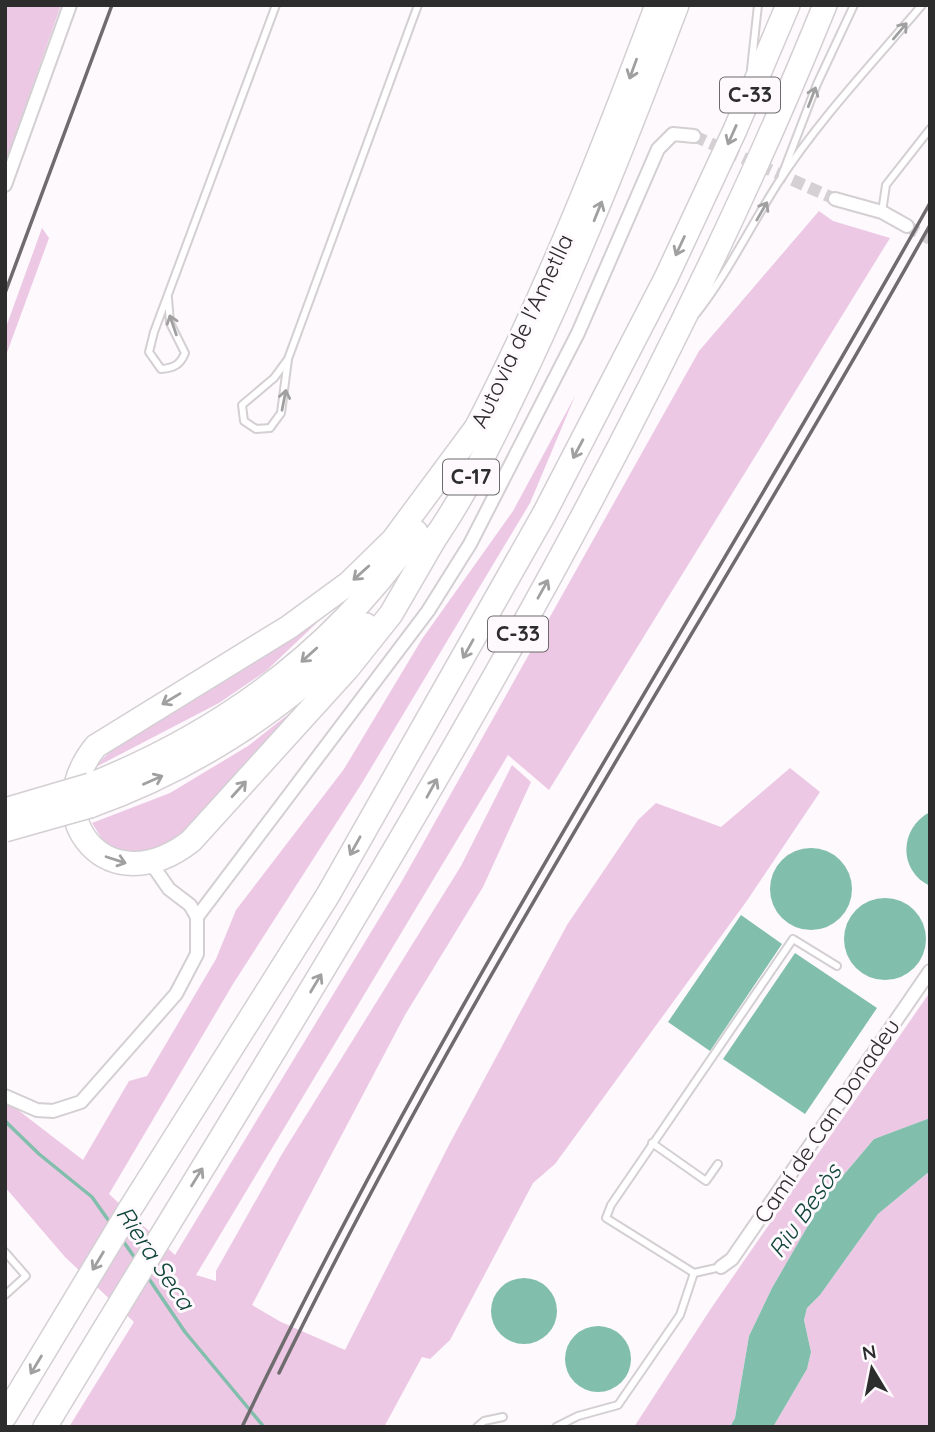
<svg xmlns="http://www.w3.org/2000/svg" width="935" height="1432" font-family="Quicksand,sans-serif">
	<rect width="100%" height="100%" fill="#fdf9fc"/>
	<g fill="#ecc8e5">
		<polygon points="5,5 61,5 5,164"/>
		<polygon points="819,211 833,221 890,238 549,790 508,755 196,1275 216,1281 216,1271 282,1154 461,866 512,765 531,782 483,887 405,1015 252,1305 281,1322 345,1350 450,1143 567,925 638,820 656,803 721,827 790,768 820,792 746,902 555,1164 533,1183 450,1340 430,1359 422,1357 384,1427 69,1427 134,1322 65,1257 5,1187 5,1100 83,1160 129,1081 147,1076 216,959 236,910 344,769 422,639 513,511 575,396 530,503 362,783 233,984 109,1194 175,1255 402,881 699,351"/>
		<polygon points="42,228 49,238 5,358 5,330"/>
		<polygon points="342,599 266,671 219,703 92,769 116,746"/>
		<polygon points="318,691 218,799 179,835 159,849 140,853 107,847 92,823 170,793 248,746"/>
		<polygon points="930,992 930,1118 874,1139 824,1198 772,1288 749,1336 735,1418 730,1427 634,1427 712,1307"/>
		<polygon points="930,1171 930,1427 773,1427 807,1369 811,1352 804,1320 807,1308 820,1295 878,1214"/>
	</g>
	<g fill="#82beac">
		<path d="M930,812V886C898,871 899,828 930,812Z"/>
		<circle cx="811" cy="889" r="41"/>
		<circle cx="885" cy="939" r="41"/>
		<polygon points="741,915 782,944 710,1051 668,1022"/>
		<polygon points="795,953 877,1008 805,1114 723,1059"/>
		<polygon points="930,1118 930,1171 878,1214 820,1295 807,1308 804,1320 811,1352 807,1369 773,1427 730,1427 735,1418 749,1336 772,1288 824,1198 874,1139"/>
		<circle cx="524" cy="1311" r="33"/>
		<circle cx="598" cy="1359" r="33"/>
	</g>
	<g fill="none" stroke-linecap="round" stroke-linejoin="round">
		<g stroke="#82beac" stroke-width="3.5">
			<polyline points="5,1121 39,1154 92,1197 111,1224"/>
			<polyline points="121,1238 137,1261"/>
			<polyline points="147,1276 185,1332 264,1427"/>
		</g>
		<g stroke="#d4d0d3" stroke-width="12" stroke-dasharray="12 6" stroke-linecap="butt">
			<polyline points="694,136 835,199"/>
			<polyline points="907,226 930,239"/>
		</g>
		<defs>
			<g id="lane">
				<polyline points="751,69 758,5"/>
				<polyline points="782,175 817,84 854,5"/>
				<polyline points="882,212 886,185 930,129"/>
				<path d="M168,298L170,323L185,353C180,365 174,368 161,369L149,352L154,332L276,5"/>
				<path d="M696,314C728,273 750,227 778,183C819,119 873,63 922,5"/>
				<polyline points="288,359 281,413 270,428 256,429 244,421 242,405 274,378 288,359 418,5"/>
				<polyline points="652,1143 706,1181 718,1164"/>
				<polyline points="5,1252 26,1276 5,1295"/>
				<polyline points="721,1267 694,1273 606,1218 611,1205 793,939 837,966"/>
				<polyline points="477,1427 484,1421 503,1417"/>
				<polyline points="556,1427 578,1416 618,1405 680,1315 694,1273"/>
			</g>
			<g id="street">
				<polyline points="5,185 70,5"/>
				<polyline points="835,199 882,212 907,226"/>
				<polyline points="197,917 428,611 470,544 578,333 658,149 673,134 694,136"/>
				<polyline points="5,1096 37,1110 53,1111 81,1102 176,994 197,954 197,917 190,905 169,889 151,863"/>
				<polyline points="721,1267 732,1259 930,971"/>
			</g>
			<g id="highway">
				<path d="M472,436C545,297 602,152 657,5"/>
				<path d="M438,533L391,614L348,668L191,841C109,905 36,819 96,746L289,627L349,583L393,540L479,424"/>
				<path d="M431,544C470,488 500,424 529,363C584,246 631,126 677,5"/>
				<path d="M90,785C223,732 334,651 416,532"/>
				<path d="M90,806C193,769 291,707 366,625"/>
				<polyline points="5,1416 130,1209 328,895 544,514 666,278 735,130 788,5"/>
				<path d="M45,1427C325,964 621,508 825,5"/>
			</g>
		</defs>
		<use href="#lane" stroke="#d3cfd2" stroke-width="10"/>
		<use href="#street" stroke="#d3cfd2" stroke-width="16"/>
		<use href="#highway" stroke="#d3cfd2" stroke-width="26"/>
		<use href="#lane" stroke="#fff" stroke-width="6"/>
		<use href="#street" stroke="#fff" stroke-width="12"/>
		<use href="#highway" stroke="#fff" stroke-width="23"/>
		<g stroke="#6e6c6e" stroke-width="3.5">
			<polyline points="5,293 112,5"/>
			<path d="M279,1373C472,977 715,609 930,225"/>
			<path d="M242,1427C444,1004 701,612 930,203"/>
		</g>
		<defs>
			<g id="highway-bridge">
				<polyline points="5,810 90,785"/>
				<polyline points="5,830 90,806"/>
			</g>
		</defs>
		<use href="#highway-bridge" stroke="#d3cfd2" stroke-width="26" stroke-linecap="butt"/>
		<use href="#highway-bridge" stroke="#fff" stroke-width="23"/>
	</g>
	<defs><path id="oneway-shaft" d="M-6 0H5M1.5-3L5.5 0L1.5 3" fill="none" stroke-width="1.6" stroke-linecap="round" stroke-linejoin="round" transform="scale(1.75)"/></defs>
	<g stroke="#a1a0a1">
		<use href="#oneway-shaft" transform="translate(900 31) rotate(-50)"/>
		<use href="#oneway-shaft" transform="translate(633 69) rotate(110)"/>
		<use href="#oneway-shaft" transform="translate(812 97) rotate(-69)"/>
		<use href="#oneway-shaft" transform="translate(732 135) rotate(114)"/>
		<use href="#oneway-shaft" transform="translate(598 211) rotate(-68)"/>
		<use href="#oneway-shaft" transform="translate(762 211) rotate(-60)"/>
		<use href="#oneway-shaft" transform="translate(680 246) rotate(115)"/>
		<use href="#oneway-shaft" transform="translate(173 325) rotate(-109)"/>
		<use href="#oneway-shaft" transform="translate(284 400) rotate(-79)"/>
		<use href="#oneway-shaft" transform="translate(578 449) rotate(118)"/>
		<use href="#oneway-shaft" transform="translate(361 573) rotate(138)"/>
		<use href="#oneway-shaft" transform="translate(543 589) rotate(-61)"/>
		<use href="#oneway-shaft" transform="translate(468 649) rotate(119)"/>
		<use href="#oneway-shaft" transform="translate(309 655) rotate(138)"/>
		<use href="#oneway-shaft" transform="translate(171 699) rotate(149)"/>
		<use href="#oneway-shaft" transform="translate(153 780) rotate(-24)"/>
		<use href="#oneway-shaft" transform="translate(432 788) rotate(-61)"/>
		<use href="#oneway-shaft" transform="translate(239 789) rotate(-48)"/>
		<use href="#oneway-shaft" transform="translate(355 846) rotate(119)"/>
		<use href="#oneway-shaft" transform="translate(116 860) rotate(18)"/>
		<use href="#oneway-shaft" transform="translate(316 983) rotate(-59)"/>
		<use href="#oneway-shaft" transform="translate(197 1177) rotate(-58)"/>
		<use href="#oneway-shaft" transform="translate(98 1261) rotate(121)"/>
		<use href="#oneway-shaft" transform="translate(36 1365) rotate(121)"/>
	</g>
	<g text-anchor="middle" stroke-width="6" stroke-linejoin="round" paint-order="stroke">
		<g fill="#fdf9fc" stroke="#6c6a6c" stroke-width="2">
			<rect x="720" y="77.5" width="60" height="35" rx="5"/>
			<rect x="443" y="459.5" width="56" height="35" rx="5"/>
			<rect x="488" y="616.5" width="60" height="35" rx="5"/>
		</g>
		<g font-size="21" font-weight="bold" fill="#2e2d2e">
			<text x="750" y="102">C-33</text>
			<text x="471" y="484">C-17</text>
			<text x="518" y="641">C-33</text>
		</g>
		<g font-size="23" fill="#2e2d2e" stroke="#fdf9fc">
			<text transform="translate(522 331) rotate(-65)" y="8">Autovia de l'Ametlla</text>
			<text transform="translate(827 1121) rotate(-56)" y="8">Camí de Can Donadeu</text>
		</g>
		<g font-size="24" font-style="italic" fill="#11463a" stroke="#fdf9fc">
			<text transform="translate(805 1211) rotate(-55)" y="8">Riu Besòs</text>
			<text transform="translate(155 1258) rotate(56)" y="8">Riera Seca</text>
		</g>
	</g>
	<rect width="935" height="1432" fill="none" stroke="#2e2d2e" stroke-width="14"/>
	<g transform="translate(872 1369) rotate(350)" stroke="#fdf9fc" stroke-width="5" paint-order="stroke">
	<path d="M0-5L12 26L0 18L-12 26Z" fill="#2e2d2e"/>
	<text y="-10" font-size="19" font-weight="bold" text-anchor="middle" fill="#2e2d2e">N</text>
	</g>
</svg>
